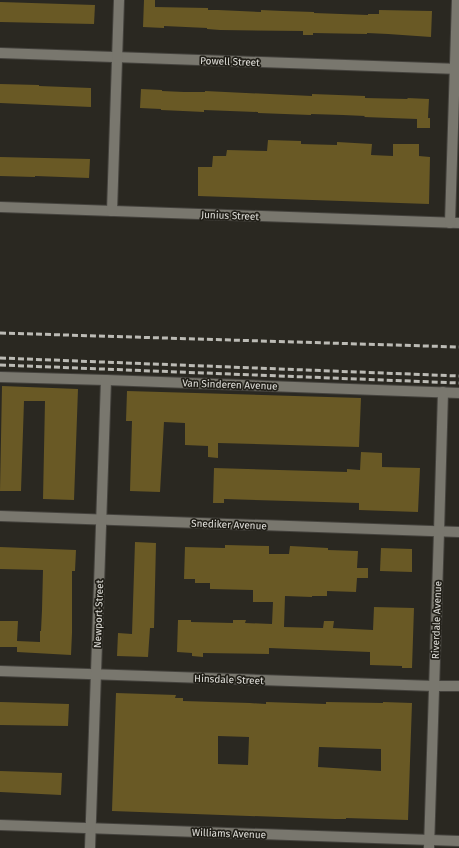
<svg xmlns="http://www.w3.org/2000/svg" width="459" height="848" font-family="'Fira Sans',sans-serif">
	<rect width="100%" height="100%" fill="#2a2821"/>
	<g fill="#695925" fill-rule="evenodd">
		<polygon points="144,0 155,0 155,7 208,8 208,10 218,10 261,12 261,10 283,11 314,12 314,13 368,15 368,14 379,14 379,10 432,11 431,37 388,34 367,33 367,34 313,33 313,35 303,35 303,31 220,30 207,29 207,28 164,26 164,28 143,27"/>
		<polygon points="0,2 95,5 94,24 0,22"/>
		<polygon points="0,84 39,85 39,86 91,88 91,107 0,103"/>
		<polygon points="141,89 162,90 162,91 184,92 205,92 205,91 312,96 312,94 365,96 365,98 408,99 407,98 429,99 428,118 430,118 430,128 417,128 417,119 364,117 365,116 343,115 311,114 311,115 258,113 258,112 204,110 204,112 183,111 161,110 161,109 140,108"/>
		<polygon points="268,140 301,141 301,144 337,145 337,142 372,144 371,155 393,156 393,144 419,144 419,156 430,157 429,204 198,196 198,167 212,167 213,156 226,156 227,150 267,151"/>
		<polygon points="0,157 90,159 89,178 35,176 35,177 0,176"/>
		<polygon points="2,386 78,389 74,500 43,499 45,401 24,401 21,491 0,491"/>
		<polygon points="127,391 361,398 359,447 218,443 218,458 208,457 208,446 185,445 185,423 164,422 160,492 130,491 132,421 126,421"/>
		<polygon points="361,452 382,453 382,467 420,468 418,512 359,510 359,503 224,499 224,503 213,503 214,468 347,472 347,469 360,470"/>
		<polygon points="135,542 156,543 154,628 150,628 148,657 117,656 118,633 132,634"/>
		<polygon points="225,545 269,546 269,554 289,554 290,546 328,548 328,550 358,551 357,568 368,568 368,578 357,578 356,592 327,591 327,596 312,596 312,597 285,596 284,627 323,628 324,621 334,621 333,628 373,630 374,607 414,608 412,668 402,668 402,666 370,665 370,652 269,648 269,654 203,653 203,657 192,656 192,653 177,652 178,620 191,620 191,622 233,623 233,620 246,620 245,623 272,624 273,602 253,602 253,590 210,589 210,583 195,583 195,579 184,579 185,547 225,548"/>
		<polygon points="0,547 76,550 75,571 72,571 72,633 71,655 17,652 17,647 0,647 0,621 18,621 17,641 40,642 40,631 41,631 42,610 43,570 0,569"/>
		<polygon points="381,548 412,549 412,572 380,571"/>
		<path d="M116,693L176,695L175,698H183V701L250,703L266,704V702L326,704V702L383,703V702L412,703L408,820L346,818V819H335L112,811ZM218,736L249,737L248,765L218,764ZM319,747L381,749V771L318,767Z"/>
		<polygon points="0,702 69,704 68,726 0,725"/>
		<polygon points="0,771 62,773 61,795 0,792"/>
	</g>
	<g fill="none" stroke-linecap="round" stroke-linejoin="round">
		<defs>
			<g id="minor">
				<polyline points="0,53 459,69"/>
				<polyline points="0,207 459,223"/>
				<polyline points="112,211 119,0"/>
				<polyline points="450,223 457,0"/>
				<polyline points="0,377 106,380 459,393"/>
				<polyline points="0,516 459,532"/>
				<polyline points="0,671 434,686 459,686"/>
				<polyline points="0,825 459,841"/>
				<polyline points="90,848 106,380"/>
				<polyline points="429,848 439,532 443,392"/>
			</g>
		</defs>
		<use href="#minor" stroke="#44423d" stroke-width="12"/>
		<use href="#minor" stroke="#79776e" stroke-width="10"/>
		<g stroke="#bcbbb5" stroke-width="3" stroke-dasharray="6 3" stroke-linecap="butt">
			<polyline points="0,333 459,347"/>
			<polyline points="0,358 459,376"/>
			<polyline points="0,365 459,383"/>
		</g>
	</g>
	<g text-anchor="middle" stroke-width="3.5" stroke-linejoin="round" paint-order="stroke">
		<g font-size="10" fill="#e0dfda" stroke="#211f18">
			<text transform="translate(230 61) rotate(2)" y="4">Powell Street</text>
			<text transform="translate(230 215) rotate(2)" y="4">Junius Street</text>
			<text transform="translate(230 384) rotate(2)" y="4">Van Sinderen Avenue</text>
			<text transform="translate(229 524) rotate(2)" y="4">Snediker Avenue</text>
			<text transform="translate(98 614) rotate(-88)" y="4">Newport Street</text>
			<text transform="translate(436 620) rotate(-88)" y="4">Riverdale Avenue</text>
			<text transform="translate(229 679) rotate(2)" y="4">Hinsdale Street</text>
			<text transform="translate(229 833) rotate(2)" y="4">Williams Avenue</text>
		</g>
	</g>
</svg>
